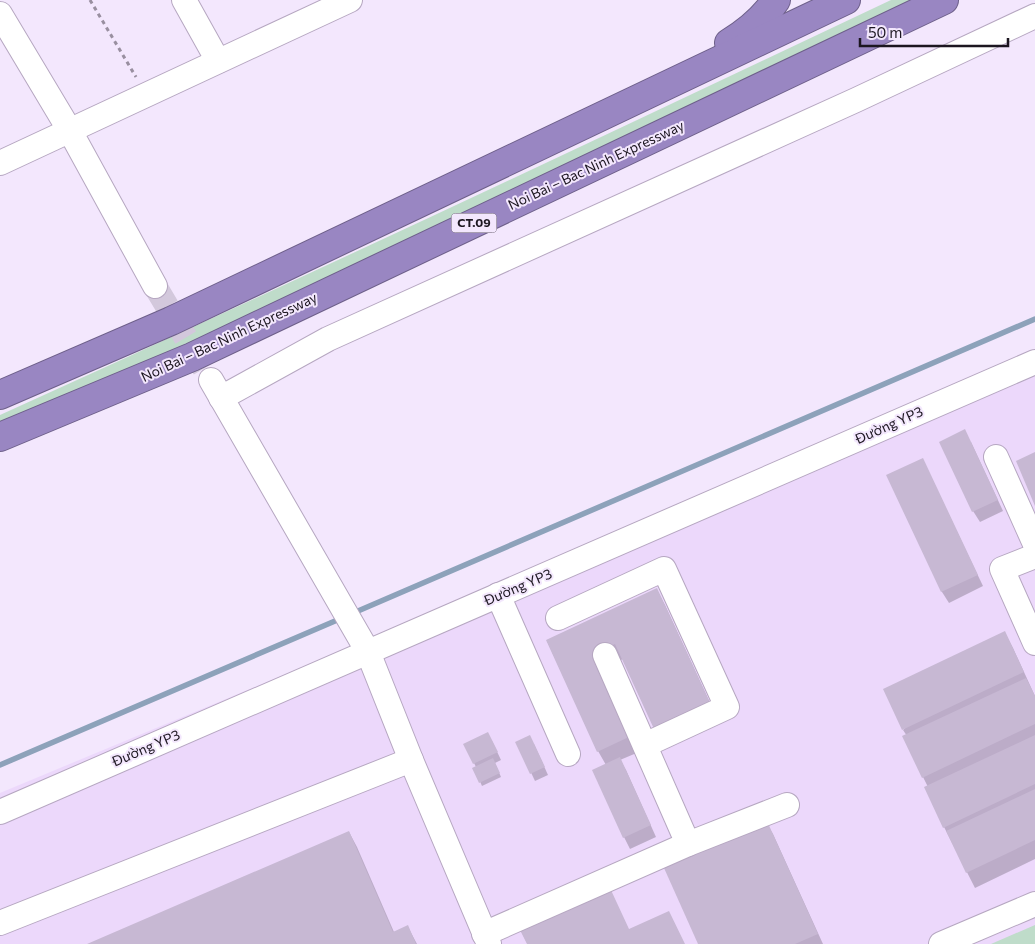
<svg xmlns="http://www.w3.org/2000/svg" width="1035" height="944" font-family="Commissioner,sans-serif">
	<rect width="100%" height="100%" fill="#f3e7fd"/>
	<polygon fill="#ecd8fb" points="1035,362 1035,944 0,944 0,793"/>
	<g fill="#bfdcca">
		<path d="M891,0H921L156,358L0,427V415C299,280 595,140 891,0Z"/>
		<polygon points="1035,925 1035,944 991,944"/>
	</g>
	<g fill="#0003">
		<polygon points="971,442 1003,511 980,522 973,511"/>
		<polygon points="928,471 983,586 949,603 942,592 888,476"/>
		<polygon points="657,590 665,605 717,718 623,659 601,669 639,752 620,760 626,770 656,837 630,849 624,837 606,765 598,751 547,641"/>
		<polygon points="1005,633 1013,648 1035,696 1035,859 975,888 944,827 928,787 923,777 907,736 903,730"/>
		<polygon points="492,741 501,760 495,763 501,777 482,786 474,768 476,767 474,763"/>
		<polygon points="517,743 534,744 548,775 535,781"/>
		<polygon points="766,823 773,834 823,944 700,944"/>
		<polygon points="349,832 357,847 394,932 408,927 417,944 90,944"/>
	</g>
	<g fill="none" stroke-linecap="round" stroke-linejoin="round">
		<g stroke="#8da2ba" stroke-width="5.5">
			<polyline points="351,614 1035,319"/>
			<polyline points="0,765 342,618"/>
		</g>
	</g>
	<g fill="#c7b8d3">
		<polygon points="965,429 998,500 972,512 939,442"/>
		<polygon points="1035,452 1035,506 1016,461"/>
		<polygon points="923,458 978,575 941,592 886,475"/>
		<polygon points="657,588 710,703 654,729 615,644 593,654 631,736 597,752 546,640"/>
		<polygon points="1005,631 1024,672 902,730 883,689"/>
		<polygon points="1026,678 1035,696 1035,724 922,778 902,736"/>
		<polygon points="488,732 498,752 473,764 463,744"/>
		<polygon points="530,735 545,767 530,774 515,742"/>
		<polygon points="1035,735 1035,784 943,828 924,787"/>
		<polygon points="620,757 651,825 623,838 592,770"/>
		<polygon points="493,758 500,773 479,783 472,768"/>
		<polygon points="1035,789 1035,840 966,873 946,831"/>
		<polygon points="767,821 818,934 795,944 698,944 664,868"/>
		<polygon points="349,831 393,932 408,925 416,944 87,944"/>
		<polygon points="610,888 629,929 669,911 685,944 527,944 520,930"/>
	</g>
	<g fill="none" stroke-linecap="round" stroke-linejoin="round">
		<polyline stroke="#d3c8dc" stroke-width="24" stroke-dasharray="24 12" stroke-linecap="butt" points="155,286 211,380"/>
		<defs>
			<g id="minor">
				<polyline points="184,0 218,61"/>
				<polyline points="0,14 70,131 155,286"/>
				<polyline points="0,163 350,0"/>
				<polyline points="211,380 368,652 411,760 489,944"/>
				<polyline points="221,398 328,339 856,100 1035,16"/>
				<polyline points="996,457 1035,544"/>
				<polyline points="1035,556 1002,569 1035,643"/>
				<polyline points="498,595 568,754"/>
				<polyline points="558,618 664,569 727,707 645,745"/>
				<polyline points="605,655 688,844"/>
				<polyline points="0,812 1035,362"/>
				<polyline points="0,923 411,760"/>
				<polyline points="484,934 688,844 787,805"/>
				<polyline points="941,944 1035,904"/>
			</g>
			<g id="highway">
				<path d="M729,43C747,32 764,18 776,0"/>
				<polyline points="0,395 171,321 846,0"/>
				<polyline points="0,437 192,357 944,0"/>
			</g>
		</defs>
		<use href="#minor" stroke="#b6a7c1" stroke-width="26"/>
		<use href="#highway" stroke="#6d5f89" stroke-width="30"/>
		<polyline stroke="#998fa0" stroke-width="3" stroke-dasharray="4 4" stroke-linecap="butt" points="90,0 136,77"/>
		<use href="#minor" stroke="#fff" stroke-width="24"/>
		<use href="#highway" stroke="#9986c2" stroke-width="28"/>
	</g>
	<g text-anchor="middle" stroke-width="4" stroke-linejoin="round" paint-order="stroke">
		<rect fill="#f3e7fd" stroke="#5c5562" stroke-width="1" x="451.5" y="213.5" width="45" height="19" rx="4"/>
		<g font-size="12" font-weight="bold" fill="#1c1620">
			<text x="474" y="227">CT.09</text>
		</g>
		<g font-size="14" fill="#1c1620" stroke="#f3e7fd">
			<text transform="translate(596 165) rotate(-25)" y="5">Noi Bai – Bac Ninh Expressway</text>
			<text transform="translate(229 337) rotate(-25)" y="5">Noi Bai – Bac Ninh Expressway</text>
			<text transform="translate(889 425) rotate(-24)" y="5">Đường YP3</text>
			<text transform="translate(518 587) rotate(-23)" y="5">Đường YP3</text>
			<text transform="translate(146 748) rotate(-23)" y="5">Đường YP3</text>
		</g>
	</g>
	<path d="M860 38v8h148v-8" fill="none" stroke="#1c1620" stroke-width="2.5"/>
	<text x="868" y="38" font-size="15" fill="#1c1620" stroke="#f3e7fd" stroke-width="4" paint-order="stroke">50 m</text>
</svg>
